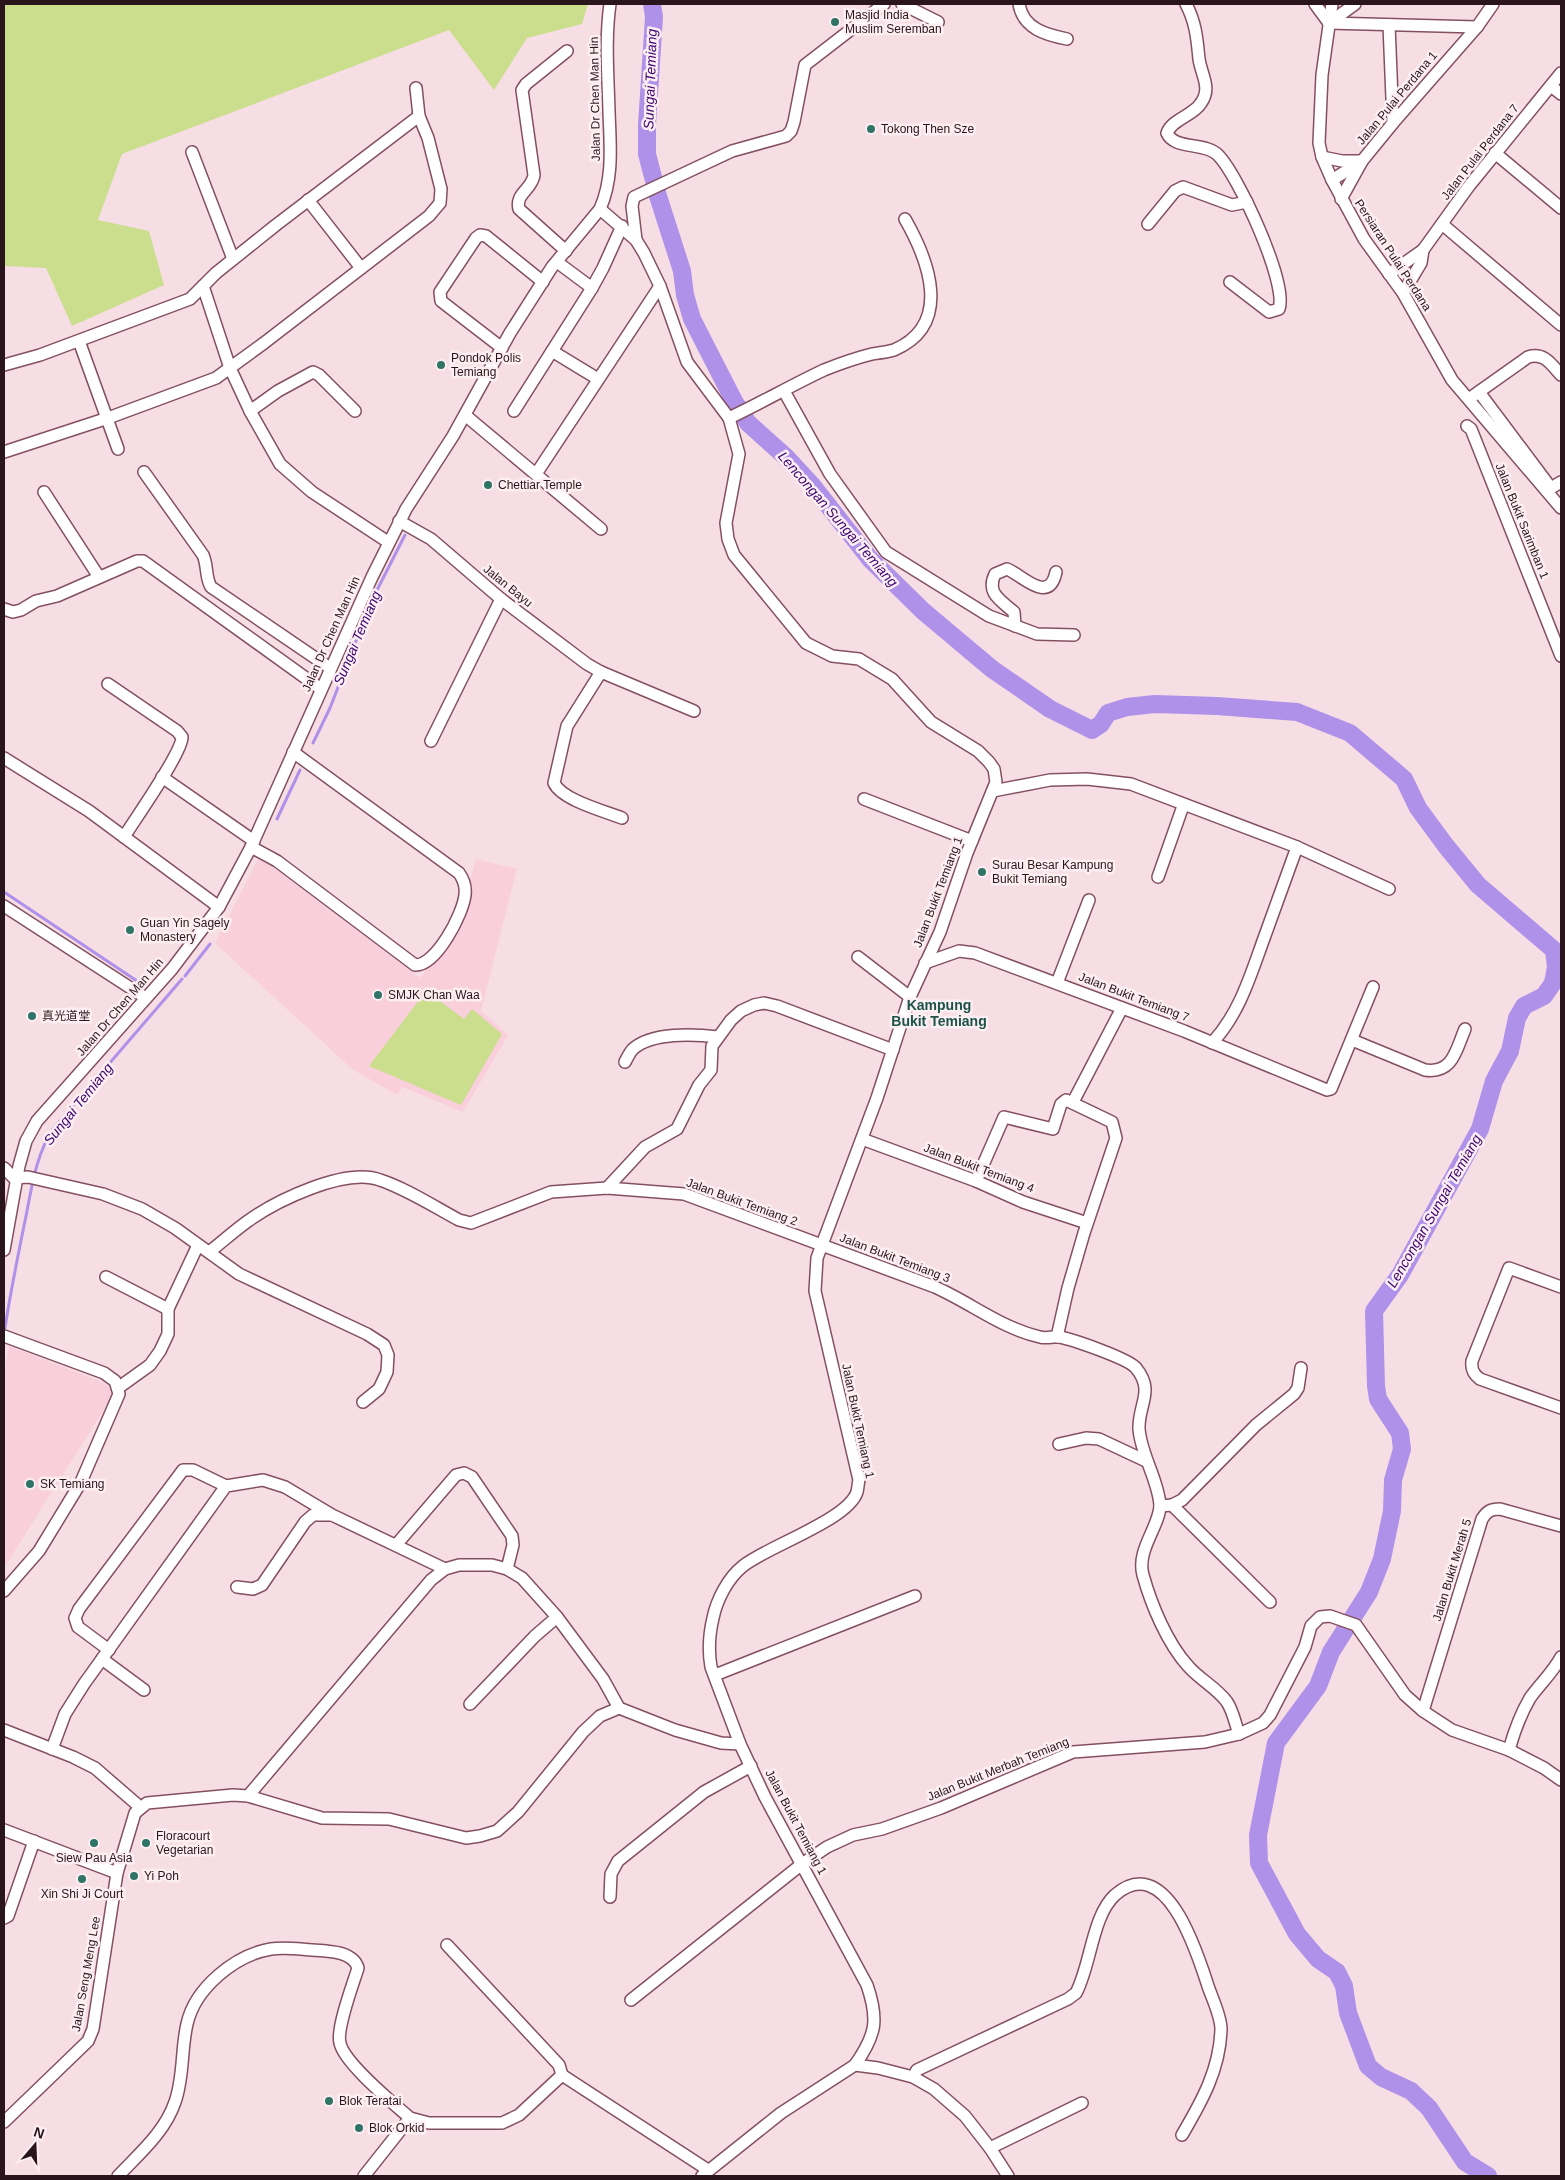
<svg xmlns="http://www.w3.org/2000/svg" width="1565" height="2180" font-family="Arial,'Noto Sans SC',sans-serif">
	<rect width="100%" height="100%" fill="#f7dee5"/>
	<g fill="#f9cfdb">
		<polygon points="259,857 420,978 453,939 476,859 517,869 481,1011 508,1035 463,1112 402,1087 397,1095 352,1069 215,943"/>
		<polygon points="9,1346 102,1382 112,1389 110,1400 4,1568 4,1376"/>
	</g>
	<g fill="#cbde8d">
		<polygon points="4,4 588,4 582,24 527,38 494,90 449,30 122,154 98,220 149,231 164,285 72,326 46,268 4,266"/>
		<polygon points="426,991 464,1019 472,1009 502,1034 461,1105 369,1066"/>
	</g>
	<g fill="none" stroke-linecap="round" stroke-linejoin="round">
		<g stroke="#af91e9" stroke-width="3">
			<polyline points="313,743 330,708 371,602 405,535"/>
			<polyline points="277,819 300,770"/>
			<polyline points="4,892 140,983"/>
			<polyline points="185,976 210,944"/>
			<path d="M4,1334C10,1294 18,1255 26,1216C32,1186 36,1155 53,1129L182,979"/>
		</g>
		<polyline stroke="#af91e9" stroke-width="18" points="652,4 654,17 647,125 647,154 658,196 682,271 685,295 692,319 734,401 748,423 787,458 812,485 870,559 923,611 992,669 1050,709 1092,730 1101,724 1108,713 1127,707 1155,704 1217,706 1297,712 1350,733 1404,779 1418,808 1446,846 1478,885 1554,950 1556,967 1553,983 1544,996 1524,1006 1517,1018 1510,1051 1494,1081 1480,1129 1400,1275 1374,1311 1376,1386 1378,1399 1400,1433 1402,1449 1393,1480 1392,1511 1382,1559 1369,1592 1331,1652 1318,1686 1276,1743 1258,1835 1259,1863 1297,1934 1318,1959 1337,1972 1344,1986 1348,2013 1368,2066 1381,2077 1411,2091 1429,2108 1465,2162 1488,2176"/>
		<defs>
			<g id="minor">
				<polyline points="902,4 938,22"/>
				<path d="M1019,4C1023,29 1047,35 1067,39"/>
				<path d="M1186,4C1196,23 1197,39 1199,59C1201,74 1212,88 1201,103C1193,116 1172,119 1167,133C1174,150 1206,142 1218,155C1238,175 1288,283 1279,309L1269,312L1230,282"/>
				<polyline points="1315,4 1329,23"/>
				<polyline points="1332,4 1322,75 1319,143 1322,157 1332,180 1364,239 1403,293 1452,380 1561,508"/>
				<polyline points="1329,23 1477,27"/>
				<polyline points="1329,23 1355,4"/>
				<polyline points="1389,25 1393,123"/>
				<polyline points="1551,86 1561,94"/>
				<polyline points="192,152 233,259"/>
				<polyline points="1495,153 1561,208"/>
				<polyline points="1322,157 1342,161 1362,161 1341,199"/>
				<polyline points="1332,180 1362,161 1393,123 1477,27 1493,4"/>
				<polyline points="308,200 361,268"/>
				<path d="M600,209L636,240L644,253L660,286L687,362L729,418L739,454L726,523L728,539L734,555L806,643L832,656L859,659L892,679L931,722L978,751L989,762L994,769L996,782L967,853L940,932L910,997L877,1098L817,1258L815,1291L859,1480C858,1484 858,1488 857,1492C848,1520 768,1546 743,1566C728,1578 717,1599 713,1618C709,1635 708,1650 711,1667L740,1744L765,1797L867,1985C879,2020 876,2035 855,2065"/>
				<polyline points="1148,224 1175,191 1183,187 1232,205 1247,202"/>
				<polyline points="1442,224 1561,325"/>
				<polyline points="636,240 632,206 634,197 732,151 786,136 791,131 794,122 805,65 884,4"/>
				<path d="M566,251L519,209C515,193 532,190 534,175L522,90L526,84L567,51"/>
				<polyline points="1389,274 1423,250 1469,186 1561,73"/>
				<polyline points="203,286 230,368 250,411 280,464 312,492 388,542"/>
				<polyline points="592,288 603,268 622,226"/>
				<polyline points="1403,293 1421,263 1423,250"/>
				<polyline points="79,341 118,449"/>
				<polyline points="502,348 441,301 440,292 476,238 480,235 486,236 543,282"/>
				<polyline points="552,351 598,379"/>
				<polyline points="4,365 40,355 190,299 216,273 276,225 419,116"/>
				<polyline points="784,391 830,474 886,552 989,616 1037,634 1074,635"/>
				<polyline points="1479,392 1551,488 1561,482"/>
				<path d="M1473,396L1528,357C1544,352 1551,364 1561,375"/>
				<polyline points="250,411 278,391 313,372 319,375 355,411"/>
				<polyline points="514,411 592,288 557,262"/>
				<polyline points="465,415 601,529"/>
				<path d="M729,418C761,403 792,385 824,370C839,364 856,358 872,354C879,353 887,352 894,350C953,325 929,261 905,219"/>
				<polyline points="1467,426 1471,429 1561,656"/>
				<polyline points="4,452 108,418 216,378 264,343 429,216 440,203 441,189 428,138 419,116 416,88"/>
				<path d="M144,472L203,555C208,566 205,577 211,587L330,668"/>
				<polyline points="536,474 660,286"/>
				<polyline points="44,492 99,577"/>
				<polyline points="399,521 431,539 501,599 587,664 601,672 694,711"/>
				<polyline points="4,609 13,612 21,610 36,601 57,596 137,561 143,561 321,689"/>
				<path d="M1015,626L1014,612C1000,600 986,593 995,574L1007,569C1021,574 1049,606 1056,572"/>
				<path d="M601,672L567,726L554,783C562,800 604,811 622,818"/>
				<path d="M108,684L177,731L182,737C182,753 135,819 124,837"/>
				<polyline points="431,741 501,599"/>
				<polyline points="4,758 89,811 219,907"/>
				<polyline points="162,777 254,841"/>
				<polyline points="993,791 1050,780 1087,779 1131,784 1297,847 1389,889"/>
				<polyline points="864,799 972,841"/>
				<path d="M251,847L277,861L415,965C436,966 463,914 465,895C466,887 464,880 459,873L293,752"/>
				<polyline points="1158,877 1183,806"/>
				<polyline points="4,906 146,998"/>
				<polyline points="858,957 910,997"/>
				<polyline points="925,963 959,951 975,953 1184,1031 1327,1090 1331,1089 1373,987"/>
				<polyline points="1057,983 1089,900"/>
				<path d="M1352,1040L1425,1070C1453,1074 1456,1050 1465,1029"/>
				<path d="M1212,1043C1239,1014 1250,977 1263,941C1274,910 1286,878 1297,847"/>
				<path d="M625,1062C627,1058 630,1052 633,1049C652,1032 694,1034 718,1037"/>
				<polyline points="1073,1102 1122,1008"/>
				<polyline points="862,1139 976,1181 1023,1202 1087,1223"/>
				<polyline points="4,1168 14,1178 28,1177 103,1194 142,1209 175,1228 239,1274 367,1334 384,1345 388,1355 387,1372 379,1389 363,1402"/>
				<polyline points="976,1181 1004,1117 1053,1129 1061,1104 1066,1100 1112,1122 1116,1138 1084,1233 1068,1288 1057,1337"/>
				<polyline points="607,1188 645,1147 677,1129 699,1085 711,1070 712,1046 731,1020 741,1011 754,1005 764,1003 777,1006 893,1050"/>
				<path d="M4,1250L19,1166L26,1141L37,1121L172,969L219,907L251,847L372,577L406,509L453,436L510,333L552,267L600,209C614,177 610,144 609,111C608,75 605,39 610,4"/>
				<path d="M209,1252C222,1242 234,1231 248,1221C276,1201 345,1167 380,1180C407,1189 433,1206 459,1220L471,1223L551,1192L607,1188L684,1194L935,1287C971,1303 1001,1328 1040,1337C1047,1339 1053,1336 1059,1337C1072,1339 1129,1359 1136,1368C1155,1391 1138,1405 1139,1429C1141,1455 1158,1479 1160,1505C1160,1526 1136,1550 1143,1575C1151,1604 1167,1643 1188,1666C1199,1679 1217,1688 1227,1702C1233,1711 1235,1723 1239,1734"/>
				<polyline points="106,1277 168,1309"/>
				<path d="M1561,1287L1509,1268L1472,1361C1471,1369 1473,1374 1480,1379L1561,1408"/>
				<polyline points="4,1336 104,1373 115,1381 119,1394 81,1482 39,1551 4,1591"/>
				<polyline points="118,1388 150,1365 160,1351 168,1334 168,1309 198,1245"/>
				<polyline points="1059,1444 1086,1438 1099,1439 1146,1461"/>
				<polyline points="1172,1505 1270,1602"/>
				<polyline points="1160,1506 1172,1505 1182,1500 1256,1425 1294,1394 1298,1388 1301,1368"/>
				<polyline points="396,1545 456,1475 464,1473 472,1477 512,1536 513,1545 507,1569"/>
				<polyline points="237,1587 253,1589 262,1585 305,1522 313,1515 331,1515"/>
				<polyline points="109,1650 78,1627 75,1618 79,1609 183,1470 193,1470 226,1486"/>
				<polyline points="102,1659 144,1690"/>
				<polyline points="715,1675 915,1596"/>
				<polyline points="470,1704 535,1636 557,1617"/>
				<path d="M1423,1711L1482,1519C1487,1511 1491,1509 1500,1509L1561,1526"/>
				<polyline points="4,1730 73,1757 95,1768 140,1807"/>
				<polyline points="52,1749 65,1714 84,1684 226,1486 263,1480 285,1487 332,1515 445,1569"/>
				<path d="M1509,1750C1514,1732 1520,1715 1530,1698C1540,1684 1553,1672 1561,1657"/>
				<polyline points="248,1796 431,1580 445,1569 459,1565 492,1565 507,1569 522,1578 557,1617 603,1679 619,1708 675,1730 721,1743 740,1744"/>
				<polyline points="4,1830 117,1873"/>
				<polyline points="610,1897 611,1874 618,1861 704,1792 751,1766"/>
				<polyline points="4,1918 8,1916 34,1841"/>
				<polyline points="447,1945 559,2065 562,2075 708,2170"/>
				<polyline points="631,2000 802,1864 827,1847 853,1835 882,1829 941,1808 1073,1752 1205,1742 1239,1734 1263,1723 1270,1715 1305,1647 1311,1626 1320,1617 1330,1616 1356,1625 1405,1695 1423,1711 1452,1730 1509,1750 1544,1768 1561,1780"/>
				<path d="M913,2077L917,2070L1068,1999L1076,1993C1091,1965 1092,1916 1115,1895C1166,1851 1197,1952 1208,1986C1212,1998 1221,2016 1221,2029C1220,2069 1202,2101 1182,2135"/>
				<polyline points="410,2118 429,2123 502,2123 519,2115 562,2075"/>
				<polyline points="4,2122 88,2041 93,2029 117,1873 135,1813 147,1803 233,1795 248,1796 322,1818 389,1819 466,1838 480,1836 497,1831 518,1812 583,1732 600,1716 619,1708"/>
				<polyline points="990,2148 1082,2103"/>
				<path d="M118,2176C139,2154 165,2132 175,2102C184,2077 181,2049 187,2024C195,1988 235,1955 271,1949C284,1947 298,1949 312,1950C328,1951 353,1951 358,1968C353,1984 336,2029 340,2043C344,2063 393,2103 410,2118L364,2176"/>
				<polyline points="702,2176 781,2113 855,2065 878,2068 913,2077 934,2089 965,2116 990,2148 1008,2176"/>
			</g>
		</defs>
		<use href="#minor" stroke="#845061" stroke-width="14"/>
		<use href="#minor" stroke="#fff" stroke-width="11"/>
	</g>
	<g fill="#307467" stroke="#fceff2" stroke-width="2">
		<circle cx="835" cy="22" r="5"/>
		<circle cx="871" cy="129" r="5"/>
		<circle cx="441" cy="365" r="5"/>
		<circle cx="488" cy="485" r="5"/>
		<circle cx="982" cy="872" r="5"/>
		<circle cx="130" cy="930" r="5"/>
		<circle cx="378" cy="995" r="5"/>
		<circle cx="32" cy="1016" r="5"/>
		<circle cx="30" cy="1484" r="5"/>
		<circle cx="94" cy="1843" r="5"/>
		<circle cx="146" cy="1843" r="5"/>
		<circle cx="134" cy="1876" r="5"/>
		<circle cx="82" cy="1879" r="5"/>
		<circle cx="329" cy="2101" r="5"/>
		<circle cx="359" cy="2128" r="5"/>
	</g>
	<g text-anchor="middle" stroke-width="5" stroke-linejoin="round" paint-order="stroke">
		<g font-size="12" fill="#2a151c" stroke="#fceff2" text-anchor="start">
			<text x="845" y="19">Masjid India<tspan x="845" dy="14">Muslim Seremban</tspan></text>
			<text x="881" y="133">Tokong Then Sze</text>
			<text x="451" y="362">Pondok Polis<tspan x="451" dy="14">Temiang</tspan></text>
			<text x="498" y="489">Chettiar Temple</text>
			<text x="992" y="869">Surau Besar Kampung<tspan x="992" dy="14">Bukit Temiang</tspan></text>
			<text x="140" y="927">Guan Yin Sagely<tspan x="140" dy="14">Monastery</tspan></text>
			<text x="388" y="999">SMJK Chan Waa</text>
			<text x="42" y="1020">真光道堂</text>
			<text x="40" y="1488">SK Temiang</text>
			<text x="156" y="1840">Floracourt<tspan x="156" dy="14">Vegetarian</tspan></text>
			<text x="94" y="1862" text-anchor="middle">Siew Pau Asia</text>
			<text x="144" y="1880">Yi Poh</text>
			<text x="82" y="1898" text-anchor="middle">Xin Shi Ji Court</text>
			<text x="339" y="2105">Blok Teratai</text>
			<text x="369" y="2132">Blok Orkid</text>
		</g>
		<g font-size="12" fill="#2a151c" stroke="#fceff2">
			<text transform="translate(1397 98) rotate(-50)" y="4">Jalan Pulai Perdana 1</text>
			<text transform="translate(595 99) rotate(-91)" y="4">Jalan Dr Chen Man Hin</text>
			<text transform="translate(1480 152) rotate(-52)" y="4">Jalan Pulai Perdana 7</text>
			<text transform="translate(1393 255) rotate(57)" y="4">Persiaran Pulai Perdana</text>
			<text transform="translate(1522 521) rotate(68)" y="4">Jalan Bukit Sarimban 1</text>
			<text transform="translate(508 586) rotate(39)" y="4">Jalan Bayu</text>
			<text transform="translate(331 634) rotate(-66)" y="4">Jalan Dr Chen Man Hin</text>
			<text transform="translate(938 892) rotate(-69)" y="4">Jalan Bukit Temiang 1</text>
			<text transform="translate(1134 997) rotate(21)" y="4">Jalan Bukit Temiang 7</text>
			<text transform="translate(120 1007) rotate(-49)" y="4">Jalan Dr Chen Man Hin</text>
			<text transform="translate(979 1168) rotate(21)" y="4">Jalan Bukit Temiang 4</text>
			<text transform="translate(742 1202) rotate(20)" y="4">Jalan Bukit Temiang 2</text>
			<text transform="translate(895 1258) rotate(21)" y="4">Jalan Bukit Temiang 3</text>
			<text transform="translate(858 1421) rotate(78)" y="4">Jalan Bukit Temiang 1</text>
			<text transform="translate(1452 1570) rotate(-73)" y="4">Jalan Bukit Merah 5</text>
			<text transform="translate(998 1769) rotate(-22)" y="4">Jalan Bukit Merbah Temiang</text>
			<text transform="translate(796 1822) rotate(62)" y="4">Jalan Bukit Temiang 1</text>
			<text transform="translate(86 1974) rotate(-80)" y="4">Jalan Seng Meng Lee</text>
		</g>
		<g font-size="14" font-style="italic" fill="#3d0471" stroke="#fceff2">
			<text transform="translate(650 79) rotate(-88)" y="5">Sungai Temiang</text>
			<text transform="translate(838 519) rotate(49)" y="5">Lencongan Sungai Temiang</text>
			<text transform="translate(357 638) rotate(-67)" y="5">Sungai Temiang</text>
			<text transform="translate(78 1104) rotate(-51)" y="5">Sungai Temiang</text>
			<text transform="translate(1434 1211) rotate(-60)" y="5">Lencongan Sungai Temiang</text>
		</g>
		<g font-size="14" font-weight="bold" fill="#1c5349" stroke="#fceff2">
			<text x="939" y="1010">Kampung<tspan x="939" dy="16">Bukit Temiang</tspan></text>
		</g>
	</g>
	<rect width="1565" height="2180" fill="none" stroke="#2a151c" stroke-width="10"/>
	<g transform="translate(35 2145) rotate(19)" stroke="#fceff2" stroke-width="4" paint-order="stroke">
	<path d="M0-4L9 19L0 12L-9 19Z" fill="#2a151c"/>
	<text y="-8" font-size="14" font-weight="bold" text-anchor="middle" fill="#2a151c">N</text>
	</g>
</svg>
